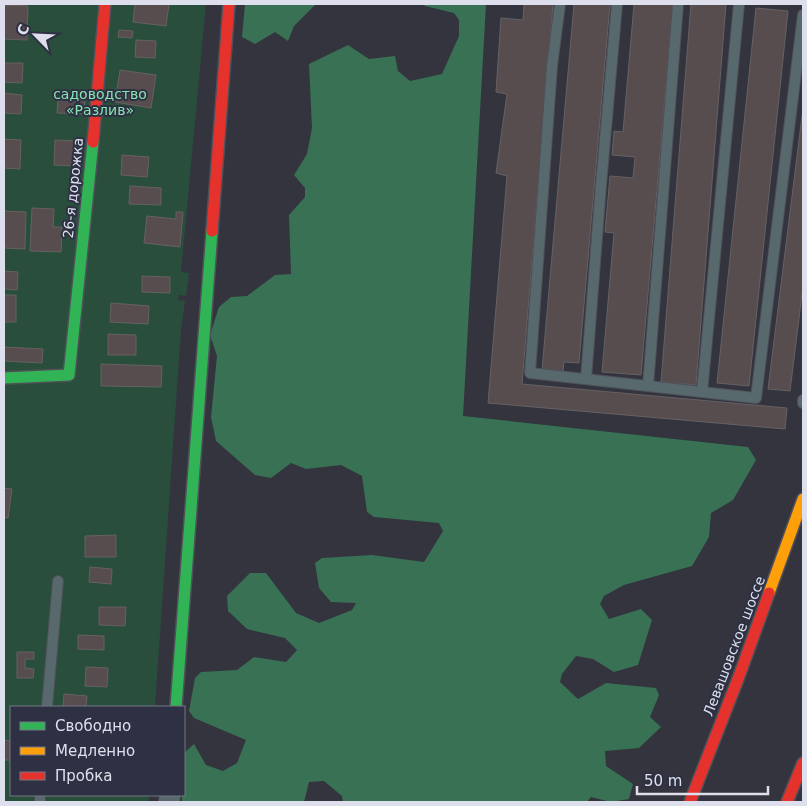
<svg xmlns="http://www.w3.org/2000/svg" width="807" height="806" font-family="'DejaVu Sans',sans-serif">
	<rect width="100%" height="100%" fill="#33343e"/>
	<polygon fill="#294e3b" points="4,4 206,4 181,272 189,273 186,296 179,295 178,300 185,301 181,330 155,707 11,707 11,795 149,795 149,802 4,802"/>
	<g fill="#387154">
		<polygon points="245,4 316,4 294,26 288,41 275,32 255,44 242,37"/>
		<polygon points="423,4 486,4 463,416 748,447 756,460 733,500 711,513 709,537 692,566 624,585 604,596 600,604 609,619 641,609 652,620 638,665 614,672 593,659 576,656 562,674 560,682 578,699 606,683 656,688 659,695 650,717 661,727 639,748 605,751 606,766 633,784 629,799 611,802 591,797 587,802 343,802 342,796 324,781 309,782 304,802 182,802 182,795 184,795 184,753 194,744 206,765 223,771 237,763 246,740 194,718 189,711 195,678 201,672 237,670 254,657 286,662 297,650 285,638 247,629 228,611 227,596 250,573 266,573 296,613 319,623 352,610 356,603 331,602 319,588 315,563 322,558 372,555 424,562 443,531 439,523 374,517 367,512 362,476 341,465 306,469 291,463 271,478 255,475 216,441 211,417 217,356 210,335 219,307 231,297 247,296 275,275 291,274 289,215 305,197 305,188 294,175 307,154 312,128 309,64 348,45 369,59 395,56 398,71 410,81 442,74 459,36 459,20 454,13 425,6"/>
	</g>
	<g fill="#574d4f" stroke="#666164">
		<polygon points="135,4 169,4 166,26 133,22"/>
		<polygon points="524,4 553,4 522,384 787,408 785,429 488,403 507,176 496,173 507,94 496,92 501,18 523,20"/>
		<polygon points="574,4 610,4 579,363 564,362 563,372 542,370"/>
		<polygon points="634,4 673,4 641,375 602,372 614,233 605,232 610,176 633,178 635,157 612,155 614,131 623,132"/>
		<polygon points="691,4 726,4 696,385 661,382"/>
		<polygon points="4,5 28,6 27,40 4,39"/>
		<polygon points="756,8 788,11 749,386 717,383"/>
		<polygon points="119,30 133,31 132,38 118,37"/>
		<polygon points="136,40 156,41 155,58 135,57"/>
		<polygon points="4,63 23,63 22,83 4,82"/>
		<polygon points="120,70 156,75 151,108 115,102"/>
		<polygon points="4,93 22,95 21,114 4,113"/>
		<polygon points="58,98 85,99 84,114 57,113"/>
		<polygon points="803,108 803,286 790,391 768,389"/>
		<polygon points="4,139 21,140 20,169 4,168"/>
		<polygon points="55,140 77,141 75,166 54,165"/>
		<polygon points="122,155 149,157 147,177 121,175"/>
		<polygon points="130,186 161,188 161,205 129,204"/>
		<polygon points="32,208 54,209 53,227 62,227 61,252 30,251"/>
		<polygon points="4,211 26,212 25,249 4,248"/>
		<polygon points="176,212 183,212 180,247 144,243 147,216 176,219"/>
		<polygon points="4,271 18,272 17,290 4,289"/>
		<polygon points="142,276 170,277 170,293 142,292"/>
		<rect x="4" y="295" width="12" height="27"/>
		<polygon points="111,303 149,306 148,324 110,322"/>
		<polygon points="108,334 136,335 136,355 108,355"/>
		<polygon points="4,347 43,349 42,363 4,361"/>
		<polygon points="101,364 162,366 161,387 101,386"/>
		<polygon points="4,488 12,489 8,518 4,517"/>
		<polygon points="116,535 116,557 85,557 85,536"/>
		<polygon points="90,567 112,569 111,584 89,582"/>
		<polygon points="99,607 126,607 125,626 99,625"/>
		<polygon points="78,635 104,636 104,650 78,649"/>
		<polygon points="17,652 34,652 34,659 25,659 25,668 34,669 33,678 17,678"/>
		<polygon points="86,667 108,668 107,687 85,686"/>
		<polygon points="64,694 87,696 86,707 63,707"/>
		<polygon points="4,740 11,741 11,760 4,760"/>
	</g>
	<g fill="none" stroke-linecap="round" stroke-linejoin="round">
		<defs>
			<g id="lane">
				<polyline points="560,4 552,66 530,373 756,398 803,15"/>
				<polyline points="586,379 601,185 617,4"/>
				<polyline points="648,386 678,4"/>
				<polyline points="702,392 739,4"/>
				<polyline points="803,400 803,403"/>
				<polyline points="47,707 58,581"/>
				<polyline points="40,802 40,795"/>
			</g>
			<polyline id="street" points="169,802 170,795"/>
			<g id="fast">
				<polyline points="4,378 69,375 93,142"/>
				<polyline points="176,707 212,231"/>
			</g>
			<polyline id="slow" points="769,593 803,499"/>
			<g id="jam">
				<polyline points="93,142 105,4"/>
				<polyline points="212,231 229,4"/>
				<polyline points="690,802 738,679 769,593"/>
				<polyline points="787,802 803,763"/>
			</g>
		</defs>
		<use href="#lane" stroke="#4f5059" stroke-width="12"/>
		<use href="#street" stroke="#4f5059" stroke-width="22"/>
		<use href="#fast" stroke="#4f5059" stroke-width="14"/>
		<use href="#slow" stroke="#4f5059" stroke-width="14"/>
		<use href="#jam" stroke="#4f5059" stroke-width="14"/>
		<use href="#lane" stroke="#57696d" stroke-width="10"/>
		<use href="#street" stroke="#57696d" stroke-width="20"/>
		<use href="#fast" stroke="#30b455" stroke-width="11"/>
		<use href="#slow" stroke="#ff9f0a" stroke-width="11"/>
		<use href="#jam" stroke="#e5322d" stroke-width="11"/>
	</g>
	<g text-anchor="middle" stroke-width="4" stroke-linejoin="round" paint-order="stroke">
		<g font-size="14" fill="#86e4af" stroke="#2e3143">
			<text x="100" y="99">садоводство<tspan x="100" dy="16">«Разлив»</tspan></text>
		</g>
		<g font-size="14" fill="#dde0ec" stroke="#2e3143">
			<text transform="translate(73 188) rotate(-84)" y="5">26-я дорожка</text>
			<text transform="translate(734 646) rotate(-69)" y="5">Левашовское шоссе</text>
		</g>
	</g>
	<rect width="807" height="806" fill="none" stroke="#dde0ec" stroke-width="10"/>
	<rect x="10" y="706" width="175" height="90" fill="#2e3143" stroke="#747787"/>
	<rect x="20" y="722" width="25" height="8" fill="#30b455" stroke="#747787"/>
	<text x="55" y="731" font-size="15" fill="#dde0ec">Свободно</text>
	<rect x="20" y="747" width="25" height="8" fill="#ff9f0a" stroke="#747787"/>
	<text x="55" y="756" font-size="15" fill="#dde0ec">Медленно</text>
	<rect x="20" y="772" width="25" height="8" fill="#e5322d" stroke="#747787"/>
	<text x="55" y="781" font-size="15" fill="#dde0ec">Пробка</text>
	<g transform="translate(35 35) rotate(294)" stroke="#2e3143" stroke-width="4" paint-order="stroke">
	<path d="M0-4L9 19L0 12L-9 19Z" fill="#dde0ec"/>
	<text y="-8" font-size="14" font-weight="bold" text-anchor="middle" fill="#dde0ec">С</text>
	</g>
	<path d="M637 786v8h131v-8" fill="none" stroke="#dde0ec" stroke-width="2.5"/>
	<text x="644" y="786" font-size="15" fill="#dde0ec" stroke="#2e3143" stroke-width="4" paint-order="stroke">50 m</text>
</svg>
